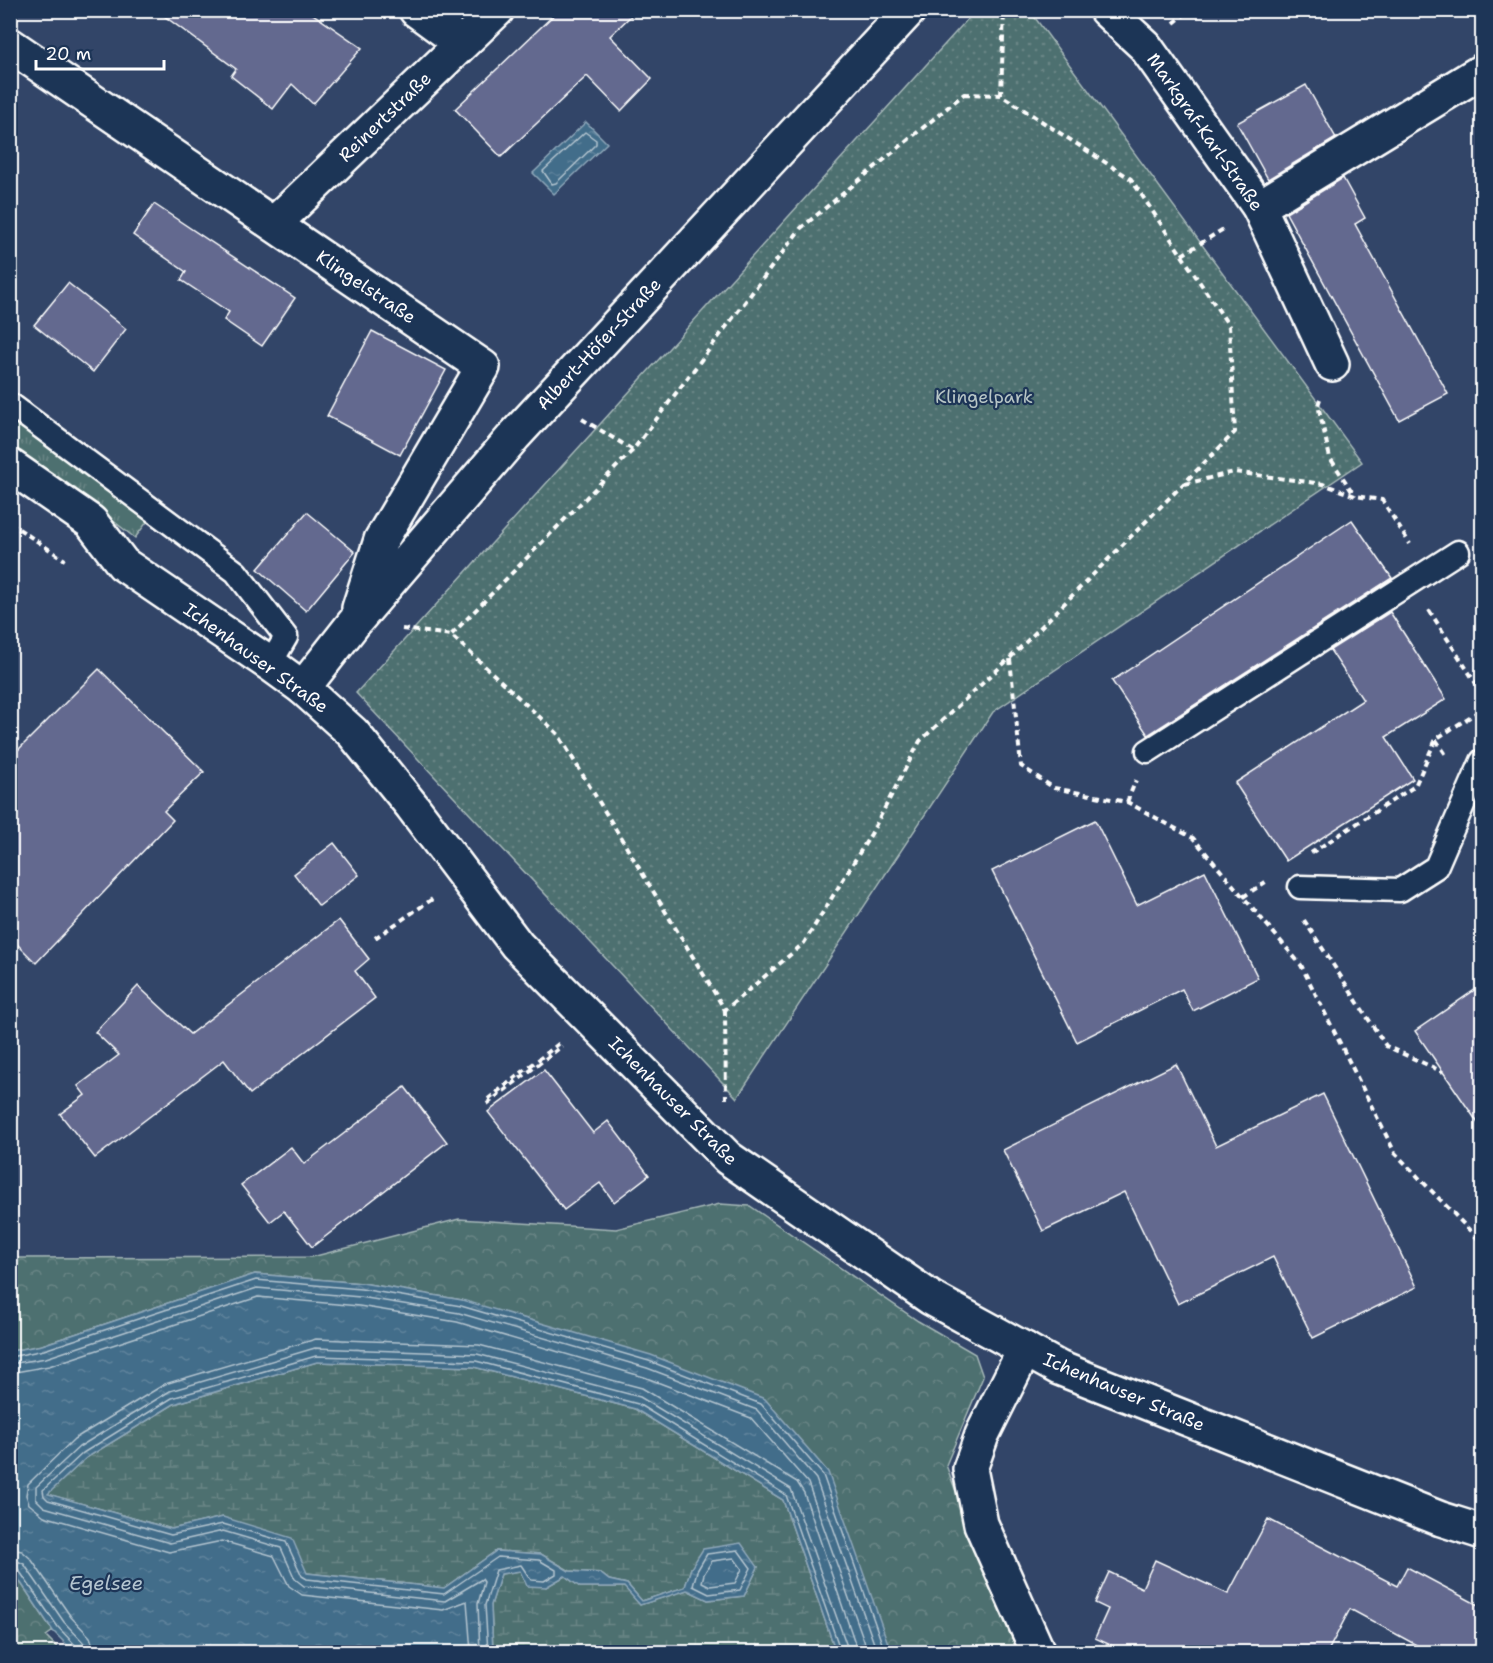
<svg xmlns="http://www.w3.org/2000/svg" width="1493" height="1663" font-family="'Shantell Sans',sans-serif">
	<defs>
		<pattern id="grass-tufts" width="24" height="20" patternUnits="userSpaceOnUse" patternTransform="scale(1.5)"><rect width="24" height="20" fill="#4e7070"/><path d="M3 7l-1-3M5 7V3M7 7l1-3M15 17l-1-3M17 17v-4M19 17l1-3" fill="none" stroke="#698585"/></pattern>
		<pattern id="forest-crowns" width="20" height="18" patternUnits="userSpaceOnUse" patternTransform="scale(1.5)"><rect width="20" height="18" fill="#4e7070"/><path d="M2 6a3 3 0 1 1 6 0M12 15a3 3 0 1 1 6 0" fill="none" stroke="#698585"/></pattern>
		<pattern id="wetland-marsh" width="20" height="14" patternUnits="userSpaceOnUse" patternTransform="scale(1.5)"><rect width="20" height="14" fill="#4e7070"/><path d="M1 5h8M5 5V1M11 12h8M15 12V8" fill="none" stroke="#698585"/></pattern>
		<pattern id="park-dots" width="8" height="8" patternUnits="userSpaceOnUse" patternTransform="scale(1.5)"><rect width="8" height="8" fill="#4e7070"/><path d="M2 2h.1M6 6h.1" fill="none" stroke="#698585" stroke-width="1.8" stroke-linecap="round"/></pattern>
		<pattern id="water-ripples" width="26" height="14" patternUnits="userSpaceOnUse" patternTransform="scale(1.5)"><rect width="26" height="14" fill="#436d8a"/><path d="M2 4q2-2 4 0t4 0M15 11q2-2 4 0t4 0" fill="none" stroke="#5f839c"/></pattern>
	</defs>
	<rect width="100%" height="100%" fill="#324568"/>
	<filter id="ink" filterUnits="userSpaceOnUse"><feTurbulence type="fractalNoise" baseFrequency=".0167" numOctaves="2"/><feDisplacementMap in="SourceGraphic" scale="12" xChannelSelector="R" yChannelSelector="G"/><feConvolveMatrix kernelMatrix="1 2 1 2 8 2 1 2 1" color-interpolation-filters="sRGB"/></filter>
	<g filter="url(#ink)">
		<polygon fill="url(#grass-tufts)" stroke="#a6b8b8" stroke-width="1.5" points="10,415 150,518 135,538 55,475 11,447"/>
		<g fill="url(#forest-crowns)" stroke="#a6b8b8" stroke-width="1.5">
			<polygon points="720,1204 750,1206 918,1321 975,1354 983,1377 946,1465 972,1534 1024,1652 891,1652 890,1649 462,1300 362,1283 255,1274 42,1345 11,1351 11,1258 312,1257 459,1219 616,1229"/>
			<polygon points="11,1568 53,1631 46,1636 62,1652 11,1652"/>
		</g>
		<polygon fill="url(#wetland-marsh)" stroke="#a6b8b8" stroke-width="1.5" points="317,1362 474,1367 635,1409 783,1500 836,1652 493,1652 491,1605 501,1574 520,1571 546,1587 565,1576 580,1587 625,1587 640,1605 687,1590 708,1600 744,1596 758,1567 691,1568 685,1587 642,1601 627,1584 609,1580 600,1573 570,1571 541,1554 496,1551 444,1588 307,1573 223,1517 172,1529 47,1494 86,1458 174,1404"/>
		<polygon fill="url(#park-dots)" stroke="#a6b8b8" stroke-width="1.5" points="975,11 1030,11 1362,462 993,712 737,1098 356,693"/>
		<g fill="url(#water-ripples)" stroke="#8ea7b9" stroke-width="1.5">
			<polygon points="586,122 607,143 554,194 533,173"/>
			<polygon points="255,1274 362,1283 462,1300 651,1355 765,1399 828,1472 891,1652 836,1652 783,1500 635,1409 474,1367 317,1362 174,1404 86,1458 48,1494 171,1529 223,1517 292,1538 307,1573 444,1588 496,1551 541,1554 569,1571 600,1573 609,1580 627,1584 642,1601 685,1587 691,1568 703,1549 741,1543 758,1567 744,1596 708,1600 687,1590 640,1605 624,1587 580,1587 565,1576 546,1587 527,1586 520,1571 501,1574 491,1605 493,1652 74,1652 53,1631 11,1568 11,1351 42,1345"/>
		</g>
		<g fill="none" stroke-linecap="round" stroke-linejoin="round">
			<g stroke="#b4c5d0" stroke-width="1.5">
				<polygon points="585,132 596,140 596,144 556,183 552,184 543,171"/>
				<polyline points="10,1357 44,1350 256,1280 361,1289 461,1306 649,1361 761,1404 823,1475 885,1652"/>
				<polyline points="10,1364 46,1358 257,1288 360,1297 459,1313 647,1368 757,1410 816,1479 877,1652"/>
				<polyline points="10,1373 49,1366 258,1297 359,1306 457,1322 644,1377 751,1418 808,1483 868,1652"/>
				<polyline points="10,1549 22,1551 31,1559 71,1617 90,1637 95,1652"/>
				<polygon points="738,1550 751,1568 740,1590 709,1594 693,1586 697,1571 707,1554"/>
				<polyline points="10,1558 24,1564 64,1622 83,1642 86,1652"/>
				<polygon points="734,1558 742,1569 735,1583 710,1586 702,1582 704,1574 712,1561"/>
				<polyline points="10,1566 18,1569 58,1627 77,1647 78,1652"/>
				<polyline points="471,1652 467,1601 443,1610 302,1595 289,1586 274,1556 222,1541 169,1552 44,1516 29,1504 26,1495 28,1484 74,1439 165,1384 316,1339 479,1345 642,1388 797,1482 804,1493 858,1652"/>
				<polyline points="480,1652 478,1604 484,1582 482,1579 445,1601 304,1586 295,1579 281,1548 223,1531 170,1543 44,1507 36,1499 36,1487 79,1447 170,1391 315,1348 477,1354 640,1397 791,1489 849,1652"/>
				<polyline points="488,1652 485,1605 496,1570 521,1565 531,1580 544,1581 556,1574 556,1570 539,1560 498,1557 444,1594 307,1579 302,1576 286,1542 223,1524 171,1535 48,1500 44,1496 43,1490 83,1453 172,1398 316,1356 476,1361 638,1404 786,1495 841,1652"/>
			</g>
		</g>
		<g fill="#64698f" stroke="#fff" stroke-width="1.5">
			<polygon points="156,10 307,10 362,48 313,104 292,84 273,109 231,76 236,69"/>
			<polygon points="559,10 637,10 610,36 652,79 621,111 587,76 501,157 455,109"/>
			<polygon points="1306,85 1336,138 1268,179 1237,123"/>
			<polygon points="1343,178 1365,218 1355,224 1448,394 1399,420 1286,213"/>
			<polygon points="154,204 295,298 262,346 224,320 229,312 181,280 186,272 133,235"/>
			<polygon points="68,283 126,329 93,372 34,325"/>
			<polygon points="372,331 446,370 400,455 327,416"/>
			<polygon points="307,512 355,552 306,611 258,569"/>
			<polygon points="1352,520 1392,578 1148,735 1112,681"/>
			<polygon points="1390,612 1446,699 1386,737 1413,779 1286,861 1235,783 1363,700 1330,650"/>
			<polygon points="99,669 204,772 164,811 173,820 36,963 10,937 10,758"/>
			<polygon points="1095,820 1137,905 1205,871 1258,978 1193,1011 1182,989 1077,1042 992,871"/>
			<polygon points="334,843 359,875 319,906 294,874"/>
			<polygon points="339,920 369,959 355,971 375,998 250,1094 224,1060 95,1158 60,1114 85,1095 78,1086 119,1055 95,1032 138,986 190,1034"/>
			<polygon points="1482,985 1482,1129 1415,1031"/>
			<polygon points="1176,1064 1216,1146 1323,1094 1417,1287 1313,1338 1273,1257 1178,1304 1124,1192 1043,1231 1003,1150"/>
			<polygon points="544,1070 593,1133 608,1121 649,1175 614,1202 600,1183 564,1210 488,1112"/>
			<polygon points="405,1087 447,1142 312,1247 284,1211 270,1222 241,1185 291,1147 304,1164"/>
			<polygon points="1268,1519 1397,1586 1407,1567 1482,1607 1482,1632 1472,1653 1431,1653 1350,1609 1327,1653 1128,1653 1095,1638 1108,1609 1095,1603 1109,1572 1142,1588 1155,1560 1228,1594"/>
		</g>
		<g fill="none" stroke-linecap="round" stroke-linejoin="round">
			<defs>
				<g id="lane">
					<polyline points="10,404 236,572 286,637 270,664"/>
					<polyline points="1148,751 1458,552"/>
					<polyline points="1300,887 1400,890 1436,867 1482,761"/>
				</g>
				<g id="street">
					<polyline points="416,10 461,43"/>
					<polyline points="1106,10 1145,46 1259,207 1332,364"/>
					<polyline points="10,45 483,367 381,540 359,608"/>
					<polyline points="1259,207 1482,71"/>
					<polyline points="274,224 497,10"/>
					<polyline points="10,466 91,522 123,564 270,664 303,688 353,733 412,806 517,945 728,1158 931,1298 1059,1368 1441,1519 1482,1532"/>
					<polyline points="303,688 354,623 515,435 909,10"/>
					<polyline points="1025,1349 982,1435 970,1469 981,1524 1038,1652"/>
				</g>
			</defs>
			<use href="#lane" stroke="#fff" stroke-width="27"/>
			<use href="#street" stroke="#fff" stroke-width="38"/>
			<g stroke="#fff" stroke-width="4" stroke-dasharray="6 4.5" stroke-linecap="butt">
				<polyline points="1174,23 1190,10"/>
				<polygon points="964,94 1001,95 1131,179 1229,326 1235,432 1010,658 920,741 871,834 804,943 725,1010 558,734 451,635 633,450 801,228"/>
				<polyline points="1001,95 1004,10"/>
				<polyline points="1182,255 1225,228"/>
				<polyline points="1320,399 1318,405 1330,458 1355,496"/>
				<polyline points="582,419 633,450"/>
				<polyline points="1185,484 1234,472 1323,484 1355,496 1382,500 1410,544"/>
				<polyline points="10,523 65,560"/>
				<polyline points="1429,610 1482,693"/>
				<polyline points="402,629 451,635"/>
				<polyline points="1010,659 1021,766 1054,788 1127,802 1193,838 1301,965 1395,1153 1482,1243"/>
				<polyline points="1436,740 1447,756"/>
				<polyline points="1127,802 1136,780"/>
				<polyline points="1311,853 1415,786 1436,739 1482,709"/>
				<polyline points="1243,897 1267,881"/>
				<polyline points="1304,920 1386,1046 1443,1072"/>
				<polyline points="375,938 434,898"/>
				<polyline points="725,1010 726,1099"/>
				<polyline points="488,1099 561,1042"/>
				<polyline points="487,1104 562,1046"/>
			</g>
			<use href="#lane" stroke="#1d3557" stroke-width="22"/>
			<use href="#street" stroke="#1d3557" stroke-width="33"/>
		</g>
	</g>
	<g text-anchor="middle" stroke-width="4.5" stroke-linejoin="round" paint-order="stroke">
		<g font-size="18" fill="#fff" stroke="#1d3557">
			<text transform="translate(385 117) rotate(-44)" y="6">Reinertstraße</text>
			<text transform="translate(1205 132) rotate(55)" y="6">Markgraf-Karl-Straße</text>
			<text transform="translate(366 287) rotate(34)" y="6">Klingelstraße</text>
			<text transform="translate(599 344) rotate(-47)" y="6">Albert-Höfer-Straße</text>
			<text transform="translate(256 658) rotate(36)" y="6">Ichenhauser Straße</text>
			<text transform="translate(673 1101) rotate(45)" y="6">Ichenhauser Straße</text>
			<text transform="translate(1124 1392) rotate(23)" y="6">Ichenhauser Straße</text>
		</g>
		<g font-size="18" fill="#b8c6c6" stroke="#1d3557">
			<text x="984" y="403">Klingelpark</text>
		</g>
		<g font-size="20" font-style="italic" fill="#b4c5d0" stroke="#1d3557">
			<text x="106" y="1590">Egelsee</text>
		</g>
	</g>
	<rect width="1493" height="1663" fill="none" stroke="#1d3557" stroke-width="36"/>
	<rect x="18" y="18" width="1457" height="1627" fill="none" stroke="#fff" stroke-width="2" filter="url(#ink)"/>
	<path d="M36 60v9h128v-9" fill="none" stroke="#ffffff" stroke-width="3"/>
	<text x="45" y="60" font-size="18" fill="#ffffff" stroke="#1d3557" stroke-width="4.5" paint-order="stroke">20 m</text>
</svg>
